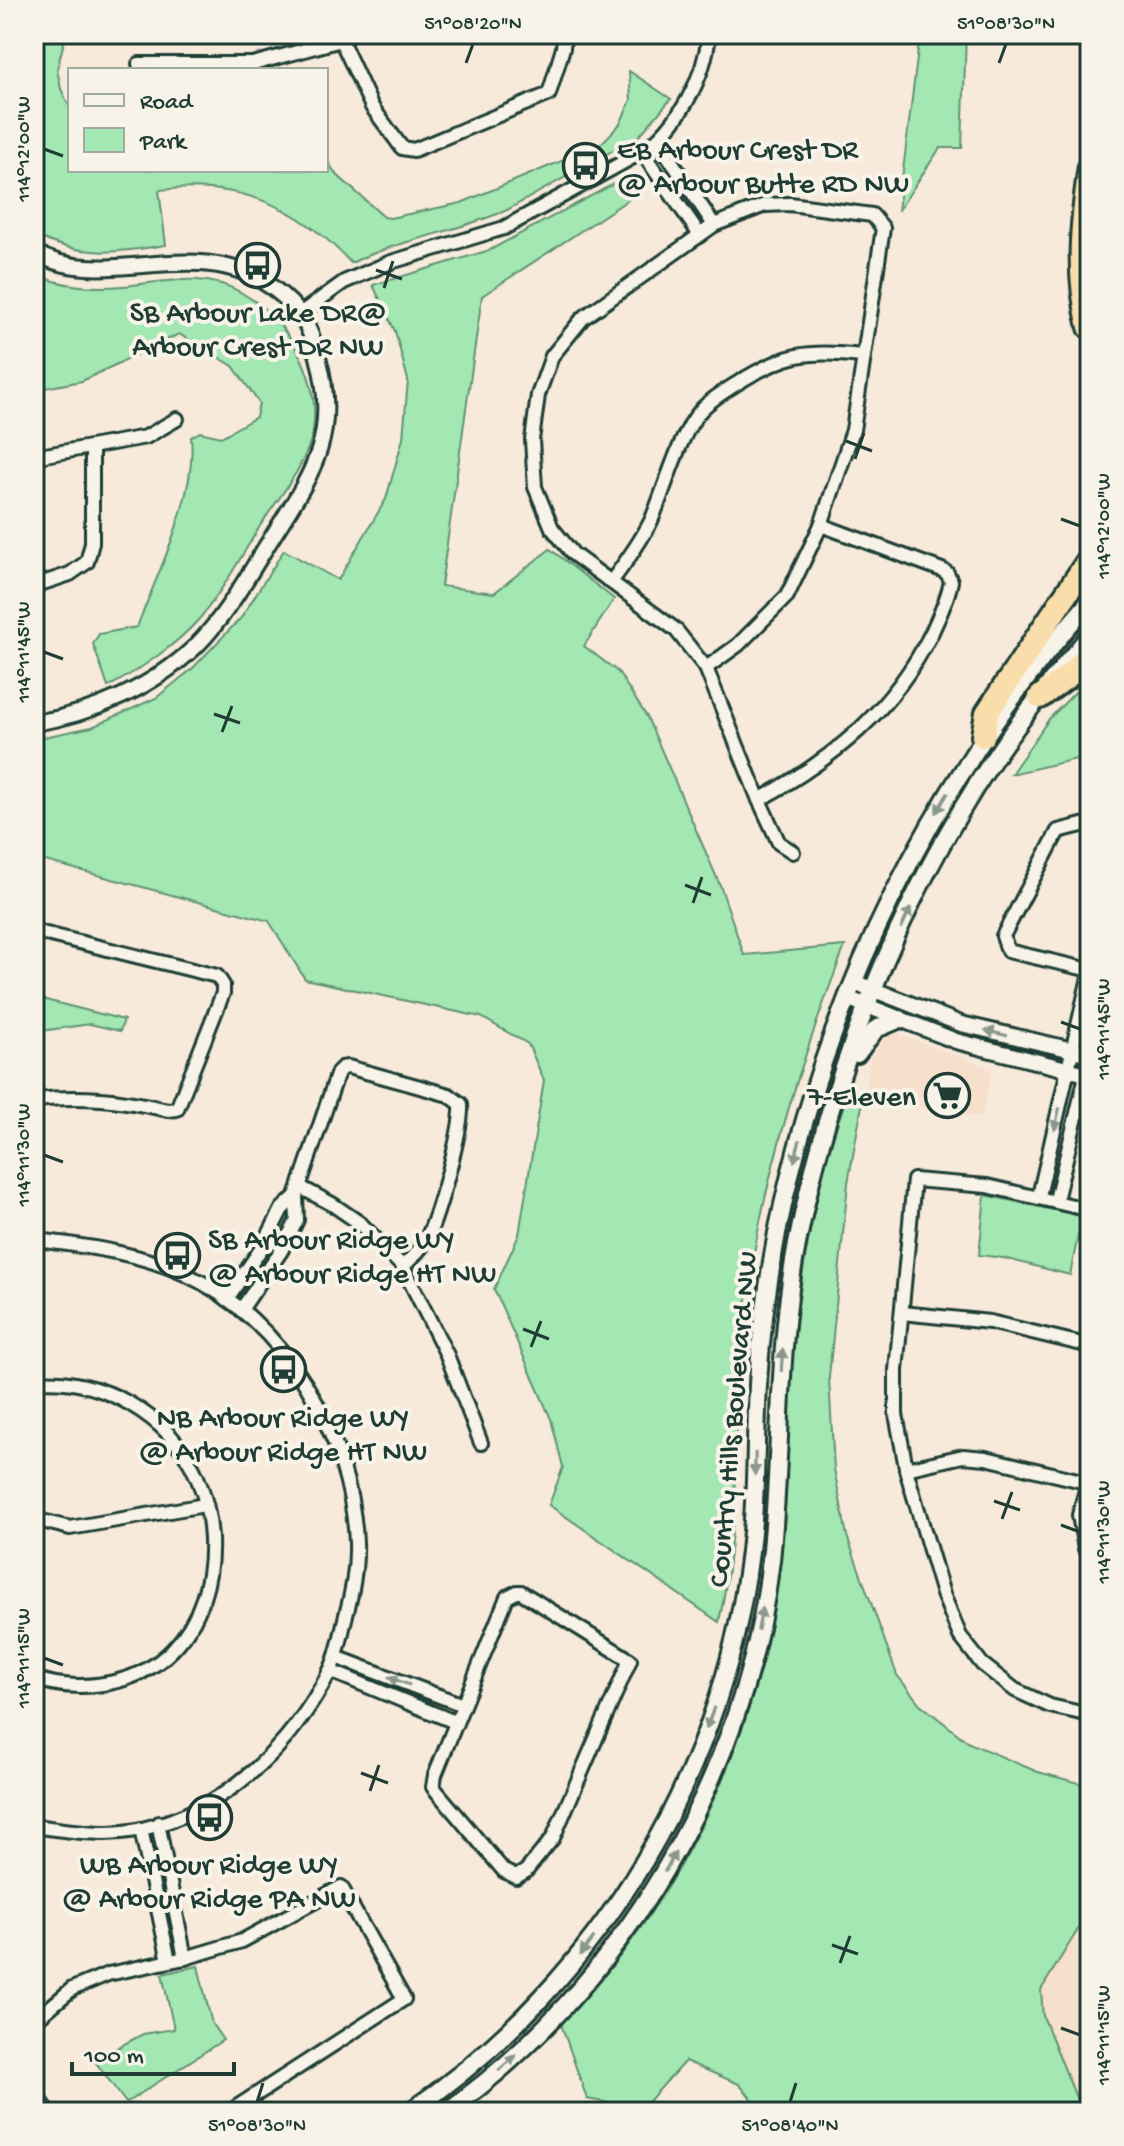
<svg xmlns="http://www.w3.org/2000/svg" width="1124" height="2146" font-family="'Gochi Hand',sans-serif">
	<rect width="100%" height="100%" fill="#f7eadb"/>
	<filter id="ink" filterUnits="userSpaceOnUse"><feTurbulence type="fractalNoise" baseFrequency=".0125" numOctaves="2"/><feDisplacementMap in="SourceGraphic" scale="16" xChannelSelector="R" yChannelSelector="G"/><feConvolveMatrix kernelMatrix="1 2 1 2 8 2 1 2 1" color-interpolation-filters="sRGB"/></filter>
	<g filter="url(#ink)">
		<g fill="#f7e0cb">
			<polygon points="891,1031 992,1069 982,1118 863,1100 870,1059"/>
			<polygon points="1090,1910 1090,2112 1082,2112 1043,2016 1041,1990"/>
		</g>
		<g fill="#a3e7b2" stroke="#619273" stroke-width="2">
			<path d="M34,34H66L57,69L61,89L70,108V170H326V158L335,173L384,217L390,218L461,203L600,145L620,124L631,100L629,71L671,99L640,135L507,210C457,232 401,239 351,263C298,205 238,181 159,190L166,245C114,253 82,258 34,235Z"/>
			<polygon points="920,34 966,34 962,148 940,148 898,211"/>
			<path d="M632,174L643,190L482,296L441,586L494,593L550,549L614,599L584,646L618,672L647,717L720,885L744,955L845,946C797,1070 756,1199 743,1332C733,1429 740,1527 719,1622L549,1505L563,1467L551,1419L494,1289L519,1235L544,1080L528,1044L481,1017L305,979L269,921L34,858V739L92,727L156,698L192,669L241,618L284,550L338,580L386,499L403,438L408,380L395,331L373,285L490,250Z"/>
			<path d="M34,274C62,286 93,289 123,286C164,282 204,271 242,293C288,319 321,377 313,431C307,465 278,498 260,526C241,557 223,590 200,618C178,644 138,671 108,687L93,644L99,634L137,627C158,572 197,496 191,437L200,432L221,437L256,417L259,403L233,366L179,334L82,381L34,390Z"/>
			<polygon points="1090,677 1090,756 1011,774 1049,719"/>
			<polygon points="34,997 124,1020 120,1031 90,1024 34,1032"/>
			<path d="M858,1098L863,1100L848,1183L829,1377L834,1469L847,1536L897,1675L920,1704L969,1743L1038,1772L1090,1786V1910L1041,1990L1043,2016L1082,2112H763L739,2084L685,2061L642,2109L587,2099L561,2024C577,2006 594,1988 609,1970C707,1848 770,1693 783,1538C787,1494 787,1449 789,1405C795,1302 810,1199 845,1102Z"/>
			<polygon points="985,1195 1082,1216 1070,1275 1003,1258 979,1255"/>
			<polygon points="198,1966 212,2024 223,2040 126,2103 94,2060 143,2034 174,2029 162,1974"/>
		</g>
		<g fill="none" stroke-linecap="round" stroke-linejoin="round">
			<defs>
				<g id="minor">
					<polyline points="351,34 341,40 372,107 402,148 414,150 549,94 563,48 564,34"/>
					<polyline points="139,64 253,64 341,40"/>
					<polyline points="658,141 714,225"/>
					<polyline points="642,152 700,235"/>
					<polygon points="790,204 872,215 883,228 853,430 821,525 787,596 738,645 706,668 676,630 573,554 552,528 535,487 532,440 538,395 552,356 583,318 714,225 765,205"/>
					<path d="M301,313L344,282L391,262L504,228L642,152C678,127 705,78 709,34"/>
					<polyline points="34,457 146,437 177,419"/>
					<path d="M611,582C626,562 640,543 651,521C665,490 679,434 701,410C710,400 725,391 736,384C784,354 806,349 862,356"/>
					<polyline points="34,586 70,574 87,562 92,543 92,448"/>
					<path d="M706,668L759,800C834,758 893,711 932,632C939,616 948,599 951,581L947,573L942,570L821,525"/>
					<polyline points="759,800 779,843 793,852"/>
					<polyline points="1090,823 1058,831 1003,936 1008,951 1090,970"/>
					<path d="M34,931L217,976L223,985V993L177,1109L168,1110C120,1099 83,1095 34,1100"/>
					<polyline points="300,1187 332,1204 361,1224 403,1267 447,1355 481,1443"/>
					<polyline points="1039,1196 1090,973"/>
					<polyline points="1056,1200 1090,1059"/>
					<polyline points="1090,1210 987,1186 914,1180 896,1370 896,1414 907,1473 943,1594 960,1636 982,1664 1015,1690 1050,1706 1090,1715"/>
					<path d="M34,1243L45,1241C93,1247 141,1254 185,1274C284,1319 351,1435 356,1542C357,1567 352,1594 345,1619C341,1636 338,1655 330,1671C291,1747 227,1809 142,1829C106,1837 70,1831 34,1826"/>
					<polyline points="227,1299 263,1246 282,1209 296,1196"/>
					<path d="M241,1310L281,1251L297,1220L296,1196L338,1072L342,1068L348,1067L449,1095L461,1104C463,1128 438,1215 427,1238C422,1249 411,1258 403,1267"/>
					<polyline points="902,1313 990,1322 1090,1346"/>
					<path d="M34,1382C100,1376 170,1415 197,1477C230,1553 206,1658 118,1681C91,1688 60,1688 34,1678"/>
					<polyline points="906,1469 963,1456 986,1458 1090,1483"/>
					<polyline points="42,1521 70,1528 205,1505"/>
					<polyline points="1085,1549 1079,1515 1088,1483"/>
					<polygon points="517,1592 521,1592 630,1660 553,1838 526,1871 516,1877 504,1871 433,1787 435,1775 507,1597"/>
					<polyline points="336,1657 463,1705"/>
					<polyline points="330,1671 455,1722"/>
					<polyline points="158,1823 185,1958"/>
					<polyline points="141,1829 169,1961"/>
					<polyline points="34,2021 72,1989 108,1974 185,1958 242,1941 341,1887 404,1999 229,2112"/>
					<polyline points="34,2092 49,2112"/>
				</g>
				<g id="tertiary">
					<path d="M34,252C104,294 197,231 273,288C301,309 309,324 318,357C341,441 308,479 266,547C245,581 224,618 196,646C153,687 93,714 34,723"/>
					<polyline points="854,982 961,1024 1090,1054"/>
					<polyline points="847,998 956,1041 1090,1075"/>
				</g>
				<g id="secondary">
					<polyline points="857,1054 876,1029 900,1019"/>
					<path d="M409,2112C601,1981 731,1765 752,1532C757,1478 755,1423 759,1369C762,1323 769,1277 777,1233C824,1000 933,779 1090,601"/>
					<path d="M446,2112C621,1988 747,1773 771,1560C782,1454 777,1349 797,1244C830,1077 898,902 993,760C1022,716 1056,675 1090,635"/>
				</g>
				<g id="motorway">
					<path d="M1090,166C1082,222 1076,272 1090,327"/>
					<polyline points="1040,697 1068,676 1090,654"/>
					<polyline points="983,736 987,713 1090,558"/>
				</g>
			</defs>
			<use href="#minor" stroke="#1f3d34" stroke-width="18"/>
			<use href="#tertiary" stroke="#1f3d34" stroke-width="20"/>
			<use href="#secondary" stroke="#1f3d34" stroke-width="22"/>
			<use href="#motorway" stroke="#1f3d34" stroke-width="28"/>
			<use href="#minor" stroke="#f7f3e8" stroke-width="12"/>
			<use href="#tertiary" stroke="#f7f3e8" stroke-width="14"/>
			<use href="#secondary" stroke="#f7f3e8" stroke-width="16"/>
			<use href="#motorway" stroke="#f9deab" stroke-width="22"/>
		</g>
		<defs><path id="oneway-solid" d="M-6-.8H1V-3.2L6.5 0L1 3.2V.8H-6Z" transform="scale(2)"/></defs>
		<g fill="#8b988e">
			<use href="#oneway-solid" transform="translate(942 803) rotate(121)"/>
			<use href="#oneway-solid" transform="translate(906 918) rotate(-65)"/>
			<use href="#oneway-solid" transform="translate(996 1033) rotate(-166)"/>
			<use href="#oneway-solid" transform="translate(1057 1119) rotate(103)"/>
			<use href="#oneway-solid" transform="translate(797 1151) rotate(105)"/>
			<use href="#oneway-solid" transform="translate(782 1360) rotate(-86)"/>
			<use href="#oneway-solid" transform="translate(755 1464) rotate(91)"/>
			<use href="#oneway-solid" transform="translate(760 1619) rotate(-79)"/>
			<use href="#oneway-solid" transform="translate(399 1681) rotate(-159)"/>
			<use href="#oneway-solid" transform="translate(710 1718) rotate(110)"/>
			<use href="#oneway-solid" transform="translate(670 1862) rotate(-61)"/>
			<use href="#oneway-solid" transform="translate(587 1946) rotate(127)"/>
			<use href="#oneway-solid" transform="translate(507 2063) rotate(-42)"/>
		</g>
	</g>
	<path fill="none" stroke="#1f3d34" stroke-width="3" d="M466,63L473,44M999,63L1006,44M44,149L63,156M376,270L402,279M384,288L393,261M846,441L872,451M855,459L864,433M1061,519L1080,526M44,652L63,659M214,714L240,723M222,732L232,706M685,885L711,895M693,903L702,877M1061,1022L1080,1029M44,1155L63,1162M523,1329L549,1339M531,1347L541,1321M994,1501L1020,1510M1002,1519L1012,1492M1061,1525L1080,1532M44,1658L63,1665M361,1773L388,1783M370,1791L379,1765M832,1945L858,1954M840,1963L850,1936M1061,2028L1080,2035M257,2102L263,2083M790,2102L796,2083"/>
	<defs>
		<symbol id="bus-ring" viewBox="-11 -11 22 22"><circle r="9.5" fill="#f7f3e8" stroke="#1f3d34" stroke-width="1.5"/><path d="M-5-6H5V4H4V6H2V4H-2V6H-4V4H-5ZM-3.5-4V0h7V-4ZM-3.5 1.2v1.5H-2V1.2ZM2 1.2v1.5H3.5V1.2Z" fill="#1f3d34"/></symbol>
		<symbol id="supermarket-ring" viewBox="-11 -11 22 22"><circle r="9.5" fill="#f7f3e8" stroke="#1f3d34" stroke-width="1.5"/><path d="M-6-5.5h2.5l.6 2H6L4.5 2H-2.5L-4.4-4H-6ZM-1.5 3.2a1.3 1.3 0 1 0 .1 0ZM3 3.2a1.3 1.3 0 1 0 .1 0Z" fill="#1f3d34"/></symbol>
	</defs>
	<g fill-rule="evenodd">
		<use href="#bus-ring" x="560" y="140" width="51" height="51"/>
		<use href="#bus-ring" x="232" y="240" width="51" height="51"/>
		<use href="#supermarket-ring" x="922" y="1070" width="51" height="51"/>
		<use href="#bus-ring" x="152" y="1230" width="51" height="51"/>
		<use href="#bus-ring" x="258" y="1344" width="51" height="51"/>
		<use href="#bus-ring" x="184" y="1792" width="51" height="51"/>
	</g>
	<g text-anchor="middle" stroke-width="8" stroke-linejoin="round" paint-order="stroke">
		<g font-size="30" fill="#1f3d34" stroke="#f7f3e8">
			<text x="617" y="158" text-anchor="start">EB Arbour Crest DR<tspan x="617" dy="34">@ Arbour Butte RD NW</tspan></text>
			<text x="258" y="321">SB Arbour Lake DR@<tspan x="258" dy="34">Arbour Crest DR NW</tspan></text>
			<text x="916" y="1105" text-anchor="end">7-Eleven</text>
			<text x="208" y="1248" text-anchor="start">SB Arbour Ridge WY<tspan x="208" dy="34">@ Arbour Ridge HT NW</tspan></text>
			<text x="283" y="1426">NB Arbour Ridge WY<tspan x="283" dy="34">@ Arbour Ridge HT NW</tspan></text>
			<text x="209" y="1873">WB Arbour Ridge WY<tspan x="209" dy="34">@ Arbour Ridge PA NW</tspan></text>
		</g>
		<g font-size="30" fill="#1f3d34" stroke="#f7f3e8">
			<text transform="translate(731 1419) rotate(-85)" y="10">Country Hills Boulevard NW</text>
		</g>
	</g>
	<rect width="1124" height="2146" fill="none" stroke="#f7f3e8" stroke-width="88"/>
	<rect x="68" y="68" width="260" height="104" fill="#f7f3e8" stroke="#a1aaa0" stroke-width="2"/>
	<rect x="84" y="94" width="40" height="12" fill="#f7f3e8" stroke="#a1aaa0" stroke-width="2"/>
	<text x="140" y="108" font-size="24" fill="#1f3d34">Road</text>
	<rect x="84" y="128" width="40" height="24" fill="#a3e7b2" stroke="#a1aaa0" stroke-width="2"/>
	<text x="140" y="148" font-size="24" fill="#1f3d34">Park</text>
	<path d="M72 2062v12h162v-12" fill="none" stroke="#1f3d34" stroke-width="4"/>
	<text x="84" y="2062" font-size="24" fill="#1f3d34" stroke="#f7f3e8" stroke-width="6" paint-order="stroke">100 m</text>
	<rect x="44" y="44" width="1036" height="2058" fill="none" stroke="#1f3d34" stroke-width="3"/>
	<g font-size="20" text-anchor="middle" fill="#1f3d34">
		<text x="473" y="29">51°08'20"N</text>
		<text x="1006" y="29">51°08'30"N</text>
		<text transform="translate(22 149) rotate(-90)" y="7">114°12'00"W</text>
		<text transform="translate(1102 526) rotate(-90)" y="7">114°12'00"W</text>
		<text transform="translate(22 652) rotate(-90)" y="7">114°11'45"W</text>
		<text transform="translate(1102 1029) rotate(-90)" y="7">114°11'45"W</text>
		<text transform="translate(22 1155) rotate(-90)" y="7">114°11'30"W</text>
		<text transform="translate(1102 1532) rotate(-90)" y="7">114°11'30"W</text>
		<text transform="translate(22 1658) rotate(-90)" y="7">114°11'15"W</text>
		<text transform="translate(1102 2035) rotate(-90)" y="7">114°11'15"W</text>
		<text x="257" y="2131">51°08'30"N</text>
		<text x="790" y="2131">51°08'40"N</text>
	</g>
</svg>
